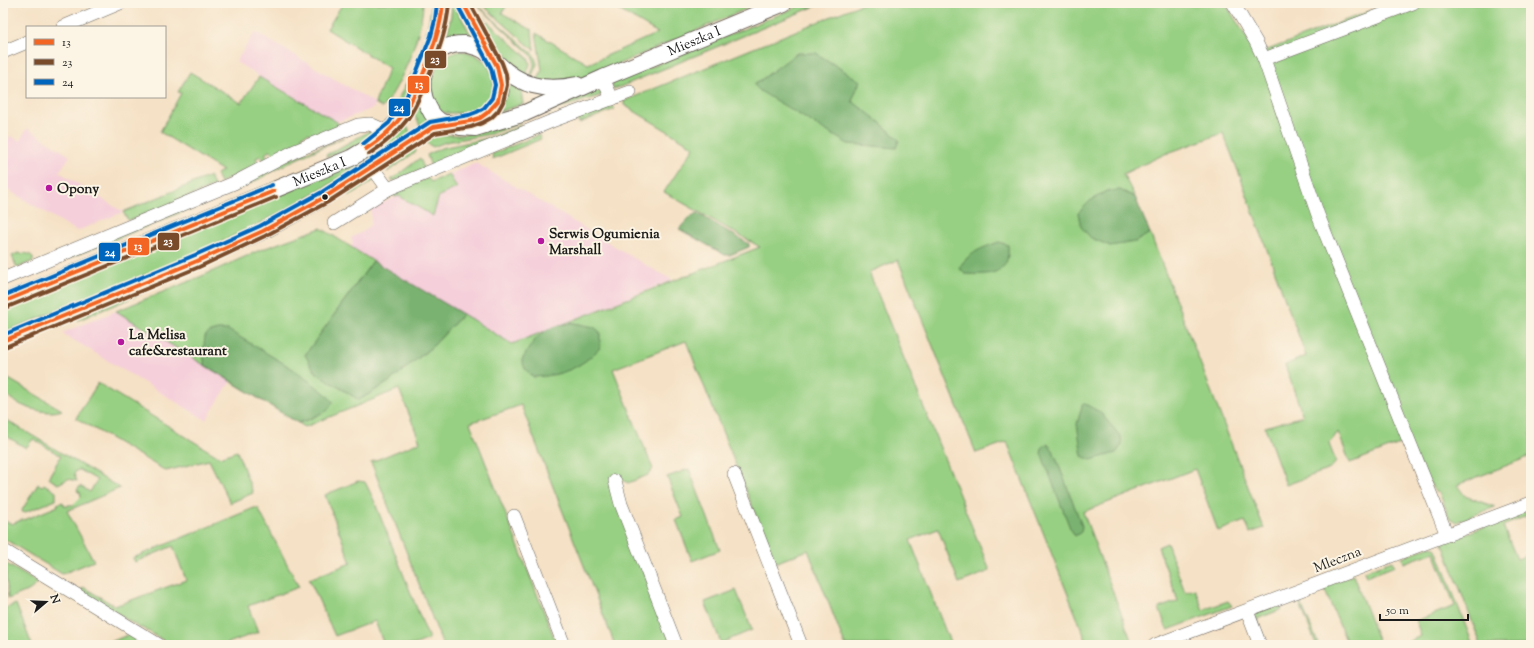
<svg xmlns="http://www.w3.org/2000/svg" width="1534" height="648" font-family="'Sorts Mill Goudy',serif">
	<rect width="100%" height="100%" fill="#fcf5e5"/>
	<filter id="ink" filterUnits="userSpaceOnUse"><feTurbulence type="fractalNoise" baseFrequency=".025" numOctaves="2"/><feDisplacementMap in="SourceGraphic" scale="8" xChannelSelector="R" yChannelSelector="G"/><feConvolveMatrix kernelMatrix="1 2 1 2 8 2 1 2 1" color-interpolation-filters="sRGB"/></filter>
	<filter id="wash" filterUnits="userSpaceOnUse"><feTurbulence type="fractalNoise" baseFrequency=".012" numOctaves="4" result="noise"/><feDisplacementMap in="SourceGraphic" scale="16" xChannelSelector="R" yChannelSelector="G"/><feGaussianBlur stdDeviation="0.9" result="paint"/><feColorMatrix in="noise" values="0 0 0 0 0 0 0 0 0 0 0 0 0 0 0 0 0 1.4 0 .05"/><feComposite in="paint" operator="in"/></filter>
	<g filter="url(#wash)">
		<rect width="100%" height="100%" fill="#f5e1c5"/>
		<g fill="#f5cfda">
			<polygon points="255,32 375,103 374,108 337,122 259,77 259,76 236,62"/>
			<polygon points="27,128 70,156 59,172 123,212 77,231 3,187 3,143 11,136 20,141"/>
			<polygon points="476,163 649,267 673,280 512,344 351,247 353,243 351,238 364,231 371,224 371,208"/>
			<polygon points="116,311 231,381 206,420 62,333"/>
		</g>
		<g fill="#98d083" stroke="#5a7650">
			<path d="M343,3H423C423,31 401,87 382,108L375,103L389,68L327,29Z"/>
			<path d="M431,3H438C436,39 417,73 402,105L396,102C414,73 429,38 431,3Z"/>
			<polygon points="453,3 473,38 446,41 451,16 452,4"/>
			<polygon points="480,3 498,3 506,7 502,13 532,30 534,50"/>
			<polygon points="607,3 760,3 584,79 537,82 542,70 536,33 588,64 658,33"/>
			<polygon points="807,3 823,3 620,87 613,89 612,83 617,81"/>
			<polygon points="864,3 1225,3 1257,54 1391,3 1531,3 1531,456 1457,485 1465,496 1495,507 1457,522 1449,517 1439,492 1436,493 1405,442 1350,463 1338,432 1329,444 1336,462 1330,469 1286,485 1265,427 1303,416 1285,365 1306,356 1240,176 1223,133 1165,154 1123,174 1135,197 1132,196 1147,234 1150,233 1264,528 1250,533 1245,521 1218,531 1195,469 1083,512 1133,645 1088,645 1007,442 976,453 898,260 869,272 990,571 959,583 938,529 910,540 951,645 845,645 808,550 775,563 686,341 613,369 653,469 648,475 628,483 621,479 611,482 672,645 615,645 521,405 470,423 557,645 443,645 371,462 420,442 399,389 305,427 116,311 202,276 260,250 321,228 373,261 305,355 359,400 389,382 434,345 463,314 512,344 760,247 664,192 694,147 624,105 624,101"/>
			<polygon points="476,4 534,55 537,64 530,80 529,80 534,65 532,56"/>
			<path d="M472,8L528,58L530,64L525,77C497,60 487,36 472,8Z"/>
			<path d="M462,51C484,54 501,74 491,96C484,111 469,114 455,113C448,113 442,114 437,109C426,95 429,70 442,59C448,54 455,52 462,51Z"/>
			<polygon points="190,72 241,103 259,77 337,122 340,126 312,139 309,133 302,136 303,142 274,155 271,150 265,154 269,158 264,161 261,156 256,158 258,164 220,183 216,174 223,171 160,132 181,93 178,92"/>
			<polygon points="508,83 521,90 523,104 499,112"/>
			<polygon points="596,90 601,92 602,95 540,114"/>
			<polygon points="419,104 430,120 421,127 413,113"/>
			<polygon points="612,106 615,109 579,123 576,117"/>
			<polygon points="522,122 491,134 446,142 433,147 428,144 426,140 436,135 461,135"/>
			<polygon points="405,123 411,134 378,156 284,212 196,254 3,333 3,309 193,230"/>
			<polygon points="520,126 522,129 431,167 427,155 441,148 494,137"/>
			<polygon points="370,131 371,136 360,144 327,157 326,155"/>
			<polygon points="539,135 541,139 493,159 492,154"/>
			<polygon points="344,137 288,163 248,185 3,285 297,156"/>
			<polygon points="415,147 416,152 387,172 391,163"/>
			<polygon points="420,158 424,169 394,181 391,180"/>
			<polygon points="449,174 457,188 439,196 433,216 399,196 395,197 393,193 428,178 431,182"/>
			<polygon points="210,176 214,186 134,219 128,220 123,212"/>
			<polygon points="369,179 375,180 349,196 348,194 357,186"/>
			<path d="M18,253L21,254C26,253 29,253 33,257V261L17,268L12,256Z"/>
			<polygon points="138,292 141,294 78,320 78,317"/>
			<path d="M7,378L62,410C48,416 18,407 8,396C6,394 5,391 3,388Z"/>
			<polygon points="98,383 219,457 237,451 253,493 230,503 209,460 166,471 76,418"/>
			<polygon points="3,418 120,488 67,511 94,561 62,574 3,538 3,525 5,521 12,524 23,519 24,520 58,506 57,504 63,502 63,504 67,507 68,505 73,505 81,497 80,492 78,492 77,490 80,486 90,492 97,480 80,470 77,470 74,474 77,481 68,479 58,484 48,478 61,456 33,439 26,448 3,434"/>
			<polygon points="689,469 720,550 692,561 676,520 683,517 667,477"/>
			<polygon points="358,481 365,482 373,498 429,639 414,645 384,645 375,621 335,636 309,579 351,563 325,495"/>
			<polygon points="38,484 42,486 44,484 56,492 56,500 23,513 22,510"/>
			<polygon points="254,508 258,508 299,587 248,606 258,632 223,645 171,645 143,628 140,628 81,590 83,587 115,606 186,580 173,546 135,562 133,558"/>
			<polygon points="1529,510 1531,511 1531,514 1503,526 1517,559 1531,554 1531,645 1481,645 1443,544 1444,542"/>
			<polygon points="1167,543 1185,592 1195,589 1203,610 1228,601 1232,606 1168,630 1166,627 1159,608 1178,601 1158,547"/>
			<polygon points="1431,546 1436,549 1473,645 1400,645 1421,636 1416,621 1455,606 1434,552 1404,563 1402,557"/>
			<polygon points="1392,561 1395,566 1366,577 1364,571"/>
			<polygon points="5,563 38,583 30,590 8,599"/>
			<polygon points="1353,575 1380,645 1348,645 1323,586"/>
			<polygon points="736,590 752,630 721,643 705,602"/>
			<polygon points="1309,591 1311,597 1300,601 1318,643 1316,644 1298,599 1298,597"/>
			<polygon points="16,604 32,645 3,645 3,609"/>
			<polygon points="1276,605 1279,605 1282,609 1257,619 1267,645 1265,645 1254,614"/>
			<polygon points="130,634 147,645 103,645"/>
		</g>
		<g fill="#7ab271" stroke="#4b6746">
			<polygon points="797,53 816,53 860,81 852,101 881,123 899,140 896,148 848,144 760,91 754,85"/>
			<polygon points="1120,190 1135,197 1150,233 1135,242 1110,246 1091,238 1081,227 1078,213 1090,201 1106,191"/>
			<polygon points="697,213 749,244 749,247 730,255 725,255 679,229 690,217"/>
			<path d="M999,242L1008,245C1011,276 988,275 965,274L959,268C969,252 982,248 999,242Z"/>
			<polygon points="373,261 463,314 434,345 389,382 359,400 316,373 305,355"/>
			<path d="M574,323L594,327L600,332V348C581,368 561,376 533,377L525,369L522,360C536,335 544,326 574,323Z"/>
			<polygon points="218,330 228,330 293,369 326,394 333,402 328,410 308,420 298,423 205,365 203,355 205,336 210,332"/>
			<polygon points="1083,403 1100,412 1121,437 1122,445 1116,453 1091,460 1082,456 1077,424"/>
			<polygon points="1047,444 1049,445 1053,450 1082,526 1081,532 1075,536 1070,528 1041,453 1043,446"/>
		</g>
	</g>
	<g filter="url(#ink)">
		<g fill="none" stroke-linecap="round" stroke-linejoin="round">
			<defs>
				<g id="minor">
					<polyline points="463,3 491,55"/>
					<polyline points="1233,3 1256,42 1264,59 1318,215 1447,535"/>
					<polyline points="63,27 120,3"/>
					<polyline points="3,52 27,42"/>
					<polyline points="1264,59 1413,3"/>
					<polyline points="428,61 441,21 443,3"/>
					<polyline points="603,78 612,99"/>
					<polyline points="388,189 552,121 630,92"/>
					<polyline points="334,223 388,189 372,167"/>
					<polyline points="3,279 234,183 295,151 358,125 370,124 388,132"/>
					<polyline points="734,474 801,645"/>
					<polyline points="615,481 621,504 676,645"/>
					<polyline points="514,516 564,645"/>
					<polyline points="3,550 159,645"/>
					<polyline points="1247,611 1260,645"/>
					<polyline points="1155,645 1531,503"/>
				</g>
				<g id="tertiary">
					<path d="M465,44C472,46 479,47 485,51C500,62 506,84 497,101C491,113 479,120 465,121C459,122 450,124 444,123C436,120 432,115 429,108C415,84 424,52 453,45C457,44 462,44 465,44Z"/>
					<path d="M496,62C520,86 544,92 577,85"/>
					<path id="s1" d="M3,302L351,158C390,137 409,112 423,72"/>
					<path id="s2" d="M3,341L197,261L263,231L325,197L433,127L447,123L461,127L475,128L525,113L603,78L784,3"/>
				</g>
			</defs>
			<use href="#minor" stroke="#686157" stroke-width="14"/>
			<use href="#tertiary" stroke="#686157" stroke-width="18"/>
			<use href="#minor" stroke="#fff" stroke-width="13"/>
			<use href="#tertiary" stroke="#fff" stroke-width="16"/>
			<defs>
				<g id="bus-1">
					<path d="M366,149C380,140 392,129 402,116C411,104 416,90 422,77C431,53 441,29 443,3"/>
					<polyline points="3,302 274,191"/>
					<polyline points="3,341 197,261 263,231 325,197 433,127 470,121 480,118 487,113 498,101 501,85 497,66 463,3"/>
				</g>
				<g id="bus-2">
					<path d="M369,154C383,145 396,134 406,121C416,108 422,92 428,77C438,53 447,30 449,3"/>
					<polyline points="5,308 276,197"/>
					<polyline points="5,347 199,267 265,236 328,202 435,133 471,127 482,123 491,118 498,111 503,102 507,85 506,74 502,63 470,3"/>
				</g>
				<g id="bus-3">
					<polyline points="363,144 389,123 406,98 431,36 435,20 437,3"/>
					<polyline points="3,296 272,185"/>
					<polyline points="3,335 195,255 260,226 322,192 430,122 469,115 477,112 484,108 492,98 495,85 491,68 458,6"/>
				</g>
			</defs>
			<use href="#bus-1" stroke="#fcf5e5" stroke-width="7"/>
			<use href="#bus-2" stroke="#fcf5e5" stroke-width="7"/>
			<use href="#bus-3" stroke="#fcf5e5" stroke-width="7"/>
			<use href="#bus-1" stroke="#f26522" stroke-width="4"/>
			<use href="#bus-2" stroke="#7a4b2a" stroke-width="4"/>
			<use href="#bus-3" stroke="#0065bd" stroke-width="4"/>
		</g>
	</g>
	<g fill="#b5179e" stroke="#fcf5e5" stroke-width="1.5">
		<circle cx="49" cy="188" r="4"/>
		<circle cx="541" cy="241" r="4"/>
		<circle cx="121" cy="342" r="4"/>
	</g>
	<circle fill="#1c1c1c" stroke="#fcf5e5" stroke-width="1.5" cx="325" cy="197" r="3.5"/>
	<g text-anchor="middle" stroke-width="4" stroke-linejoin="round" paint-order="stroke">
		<g font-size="14" fill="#1c1c1c" stroke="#fcf5e5">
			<text dy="5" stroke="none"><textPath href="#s2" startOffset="761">Mieszka I</textPath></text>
			<text dy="5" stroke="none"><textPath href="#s1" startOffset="342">Mieszka I</textPath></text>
			<text transform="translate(1337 559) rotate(-21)" y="5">Mleczna</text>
		</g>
		<g font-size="14" font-weight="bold" fill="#1c1c1c" stroke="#fcf5e5" text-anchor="start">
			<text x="57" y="193">Opony</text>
			<text x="549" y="238">Serwis Ogumienia<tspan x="549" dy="16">Marshall</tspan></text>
			<text x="129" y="339">La Melisa<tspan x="129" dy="16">cafe&amp;restaurant</tspan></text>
		</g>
	</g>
	<g stroke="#fcf5e5" stroke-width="1.5">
		<rect x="424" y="50" width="23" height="19" rx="4" fill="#7a4b2a"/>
		<rect x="407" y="75" width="23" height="19" rx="4" fill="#f26522"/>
		<rect x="388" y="98" width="23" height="19" rx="4" fill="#0065bd"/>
		<rect x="157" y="232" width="23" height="19" rx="4" fill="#7a4b2a"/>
		<rect x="127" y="237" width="23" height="19" rx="4" fill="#f26522"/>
		<rect x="98" y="242" width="23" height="20" rx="4" fill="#0065bd"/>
	</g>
	<g font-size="11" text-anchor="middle" font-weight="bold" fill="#fff">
		<text x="435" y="63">23</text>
		<text x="419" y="88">13</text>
		<text x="399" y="111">24</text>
		<text x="168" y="245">23</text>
		<text x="138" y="250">13</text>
		<text x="110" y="256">24</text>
	</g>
	<rect width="1534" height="648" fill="none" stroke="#fcf5e5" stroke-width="16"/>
	<rect x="26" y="26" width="140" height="72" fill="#fcf5e5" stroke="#a29e95"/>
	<rect x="34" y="39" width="20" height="6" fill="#f26522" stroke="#a29e95"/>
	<text x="62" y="46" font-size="12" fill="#1c1c1c">13</text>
	<rect x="34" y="59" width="20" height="6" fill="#7a4b2a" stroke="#a29e95"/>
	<text x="62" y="66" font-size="12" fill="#1c1c1c">23</text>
	<rect x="34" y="79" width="20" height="6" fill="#0065bd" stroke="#a29e95"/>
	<text x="62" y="86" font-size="12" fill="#1c1c1c">24</text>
	<g transform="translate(46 602) rotate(71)" stroke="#fcf5e5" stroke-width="3" paint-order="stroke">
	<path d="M0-3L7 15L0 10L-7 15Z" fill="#1c1c1c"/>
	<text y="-6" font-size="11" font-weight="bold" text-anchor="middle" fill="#1c1c1c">N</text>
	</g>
	<path d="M1380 614v6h88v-6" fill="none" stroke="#1c1c1c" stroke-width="2"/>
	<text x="1386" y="614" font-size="12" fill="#1c1c1c" stroke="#fcf5e5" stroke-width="3" paint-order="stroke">50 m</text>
</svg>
